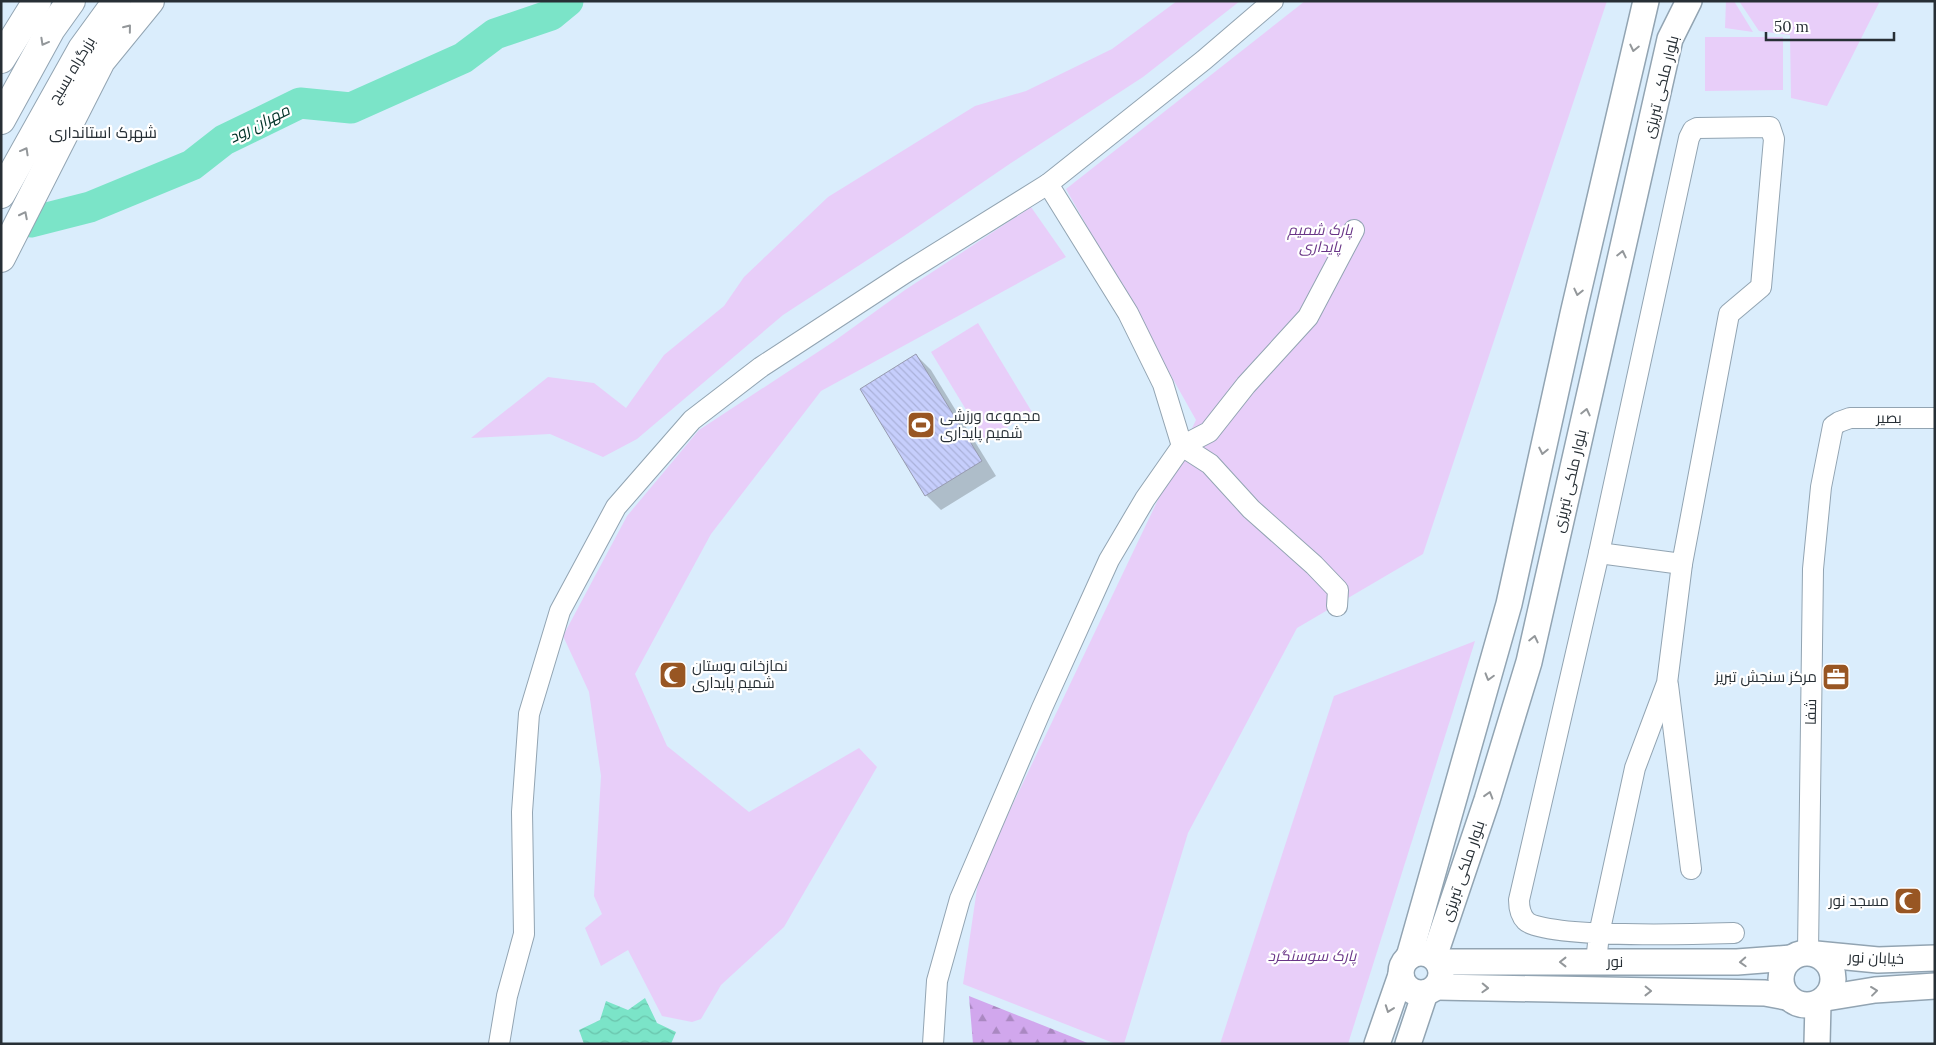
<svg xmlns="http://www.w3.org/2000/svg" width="1936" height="1045" font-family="Lora,Cairo,serif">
	<defs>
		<pattern id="forest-firs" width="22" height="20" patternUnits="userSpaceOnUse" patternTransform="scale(1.25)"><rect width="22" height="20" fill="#d1a7ed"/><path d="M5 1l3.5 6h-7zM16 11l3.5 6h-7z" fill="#aa88c1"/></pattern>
		<pattern id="water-waves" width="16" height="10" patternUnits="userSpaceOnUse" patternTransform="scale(1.25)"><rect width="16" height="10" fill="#7be4c8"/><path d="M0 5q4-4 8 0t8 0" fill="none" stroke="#6ac4ac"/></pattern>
		<pattern id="building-back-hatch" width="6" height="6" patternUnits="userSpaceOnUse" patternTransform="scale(1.25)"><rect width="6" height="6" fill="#c6cefc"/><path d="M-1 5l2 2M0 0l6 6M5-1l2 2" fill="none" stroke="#aab1d9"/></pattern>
	</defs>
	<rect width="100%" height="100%" fill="#daedfc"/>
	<g fill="#e8cef9">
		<polygon points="1177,1 1240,1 1143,77 1011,163 904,236 783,315 637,439 603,457 550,434 471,438 548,377 594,383 626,408 664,355 724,306 744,277 828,197 975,106 1026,91 1112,49"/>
		<polygon points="1305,1 1607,1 1423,554 1297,628 1188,833 1124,1044 1116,1044 963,984 979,875 1196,420 1066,189"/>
		<polygon points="1726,1 1734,1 1753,32 1725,28"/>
		<polygon points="1739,1 1880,1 1827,106 1791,98 1790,35 1759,31"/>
		<polygon points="1705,37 1783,37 1783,90 1705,91"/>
		<polygon points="1031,207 1066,257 821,391 711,534 635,674 667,746 749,812 859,748 877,767 784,927 721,985 701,1019 692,1022 662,1016 628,950 601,966 585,928 602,914 594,896 601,776 589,692 563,636 627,516 699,430 833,342 905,290"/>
		<polygon points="978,323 1032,412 985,441 931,352"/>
		<polygon points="1475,641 1348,1044 1220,1044 1334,696"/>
	</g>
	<polygon fill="url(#forest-firs)" points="969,996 1090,1044 973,1044"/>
	<polygon fill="url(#water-waves)" points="645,998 657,1023 676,1032 671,1044 584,1044 579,1030 600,1020 606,1001 628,1010"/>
	<polygon fill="#0003" points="916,355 931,370 996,476 941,510 926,495"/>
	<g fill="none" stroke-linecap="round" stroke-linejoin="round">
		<polyline stroke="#7be4c8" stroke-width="31" points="31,222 90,207 192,165 224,140 300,103 351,108 463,58 495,34 551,15 568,1"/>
	</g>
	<polygon fill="url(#building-back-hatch)" stroke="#979baf" points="916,354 982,461 925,496 860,389"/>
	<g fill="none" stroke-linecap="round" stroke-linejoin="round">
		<defs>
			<g id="minor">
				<polyline points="1599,553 1682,564"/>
				<polyline points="1337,606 1338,590 1314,565 1251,509 1210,464 1182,446 1209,432 1246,385 1308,317 1354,230"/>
				<polyline points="1668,685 1691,869"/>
				<polyline points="1808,952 1813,569 1821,487 1833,426 1839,422 1850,418 1935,418"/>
				<path d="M1596,962L1599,934L1635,768L1667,683L1682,564L1729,314L1761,287L1774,139L1770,127L1697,128L1693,130L1689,138L1599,553L1519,900C1519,908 1520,915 1526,921C1543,939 1702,934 1734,933"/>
				<polyline points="499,1044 507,996 524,934 522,812 529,714 560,611 616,507 692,420 761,367 905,273 1048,184 1204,60 1273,1"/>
				<polyline points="933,1044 937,981 960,899 1042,708 1109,560 1145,499 1182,446 1163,384 1128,313 1048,184"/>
			</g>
			<g id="major">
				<circle cx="1807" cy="979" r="26"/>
				<circle cx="1421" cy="973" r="20"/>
				<polyline points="1816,954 1878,960 1935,958"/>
				<polyline points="1409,957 1509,604 1573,314 1646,1"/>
				<polyline points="1434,957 1487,800 1529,662 1670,39 1689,1"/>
				<polyline points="1438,962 1737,962 1791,958"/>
				<polyline points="1437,987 1765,993 1786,997"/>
				<polyline points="1826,998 1875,990 1935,986"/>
				<polyline points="1377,1044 1401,975"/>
				<polyline points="1408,1044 1425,993"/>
				<polyline points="1817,1044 1818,1003"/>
			</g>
			<g id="highway">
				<polyline points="1,59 37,1"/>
				<polyline points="1,120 51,29 71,1"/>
				<polyline points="1,194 82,49 117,1"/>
				<polyline points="1,258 101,61 150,1"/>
			</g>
		</defs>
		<use href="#minor" stroke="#92a4b2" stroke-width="22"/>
		<use href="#major" stroke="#92a4b2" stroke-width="28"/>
		<use href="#highway" stroke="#92a4b2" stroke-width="30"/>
		<use href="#minor" stroke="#fff" stroke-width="20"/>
		<use href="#major" stroke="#fff" stroke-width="25"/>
		<use href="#highway" stroke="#fff" stroke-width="28"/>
	</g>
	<defs><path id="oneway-chevron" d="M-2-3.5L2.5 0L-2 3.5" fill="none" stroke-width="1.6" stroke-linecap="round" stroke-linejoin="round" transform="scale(1.25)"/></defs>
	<g stroke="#93979a">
		<use href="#oneway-chevron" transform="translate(128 28) rotate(-51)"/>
		<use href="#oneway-chevron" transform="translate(44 42) rotate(119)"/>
		<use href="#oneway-chevron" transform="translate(1634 48) rotate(103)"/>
		<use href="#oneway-chevron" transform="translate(25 151) rotate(-61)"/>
		<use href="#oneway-chevron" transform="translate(24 215) rotate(-63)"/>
		<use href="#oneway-chevron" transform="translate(1622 254) rotate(-77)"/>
		<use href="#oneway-chevron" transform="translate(1578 292) rotate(103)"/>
		<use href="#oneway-chevron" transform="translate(1586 412) rotate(-77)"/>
		<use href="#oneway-chevron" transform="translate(1543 451) rotate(102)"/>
		<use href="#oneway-chevron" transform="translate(1534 639) rotate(-77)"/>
		<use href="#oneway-chevron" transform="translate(1489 677) rotate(106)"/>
		<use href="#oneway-chevron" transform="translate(1489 795) rotate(-73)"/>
		<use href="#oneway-chevron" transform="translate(1563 962) rotate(-180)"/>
		<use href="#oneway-chevron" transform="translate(1743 962) rotate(177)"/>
		<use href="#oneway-chevron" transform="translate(1485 988) rotate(2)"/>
		<use href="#oneway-chevron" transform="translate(1648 991) rotate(1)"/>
		<use href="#oneway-chevron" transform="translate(1874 991) rotate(-7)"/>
		<use href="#oneway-chevron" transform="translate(1389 1009) rotate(110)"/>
	</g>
	<defs>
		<symbol id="stadium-square" viewBox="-11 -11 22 22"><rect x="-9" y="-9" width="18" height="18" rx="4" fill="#985623" stroke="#fff"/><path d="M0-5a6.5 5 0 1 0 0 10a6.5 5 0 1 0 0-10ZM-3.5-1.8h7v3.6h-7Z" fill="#fff"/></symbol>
		<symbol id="mosque-square" viewBox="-11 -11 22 22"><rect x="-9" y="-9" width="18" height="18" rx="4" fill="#985623" stroke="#fff"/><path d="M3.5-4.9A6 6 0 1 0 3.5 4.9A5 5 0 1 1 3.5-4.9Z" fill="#fff"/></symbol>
		<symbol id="office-square" viewBox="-11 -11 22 22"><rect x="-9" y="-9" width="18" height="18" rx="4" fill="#985623" stroke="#fff"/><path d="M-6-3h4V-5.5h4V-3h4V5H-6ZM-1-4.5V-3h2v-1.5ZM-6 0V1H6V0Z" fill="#fff"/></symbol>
	</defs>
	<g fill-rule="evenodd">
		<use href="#stadium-square" x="905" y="409" width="32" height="32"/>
		<use href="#mosque-square" x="657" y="659" width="32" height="32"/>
		<use href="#office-square" x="1820" y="661" width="32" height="32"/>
		<use href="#mosque-square" x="1892" y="885" width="32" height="32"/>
	</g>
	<g text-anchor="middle" stroke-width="4.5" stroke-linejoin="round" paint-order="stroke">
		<g font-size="15" fill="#272f35" stroke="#fff">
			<text transform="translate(72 70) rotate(-59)" y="5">بزرگراه بسیج</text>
			<text transform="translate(1661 87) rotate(-76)" y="5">بلوار ملکى تبریزى</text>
			<text x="1889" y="423">بصیر</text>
			<text transform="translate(1570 481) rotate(-77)" y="5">بلوار ملکى تبریزى</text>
			<text transform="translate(1811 712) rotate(-89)" y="5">شفا</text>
			<text transform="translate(1463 871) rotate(-71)" y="5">بلوار ملکى تبریزى</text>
			<text transform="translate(1876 958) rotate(2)" y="5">خیابان نور</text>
			<text x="1615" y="967">نور</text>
		</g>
		<g font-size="15" font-style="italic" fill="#693587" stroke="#fff">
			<text x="1320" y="235">پارک شمیم<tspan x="1320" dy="17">پایداری</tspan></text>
			<text x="1312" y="961">پارک سوسنگرد</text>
		</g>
		<g font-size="15" fill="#272f35" stroke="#fff" text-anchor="start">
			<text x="940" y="421">مجموعه ورزشی<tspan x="940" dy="17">شمیم پایداری</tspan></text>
			<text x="692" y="671">نمازخانه بوستان<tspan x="692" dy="17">شمیم پایداری</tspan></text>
			<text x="1817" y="682" text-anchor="end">مرکز سنجش تبریز</text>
			<text x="1889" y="906" text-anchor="end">مسجد نور</text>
		</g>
		<g font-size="16" font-style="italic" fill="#003227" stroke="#fff">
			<text transform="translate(259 123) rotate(-27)" y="6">مهران رود</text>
		</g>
		<g font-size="16" fill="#272f35" stroke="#fff">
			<text x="103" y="138">شهرک استانداری</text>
		</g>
	</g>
	<rect width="1936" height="1045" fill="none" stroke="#272f35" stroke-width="5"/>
	<path d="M1766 32v8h128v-8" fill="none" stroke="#272f35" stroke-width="2.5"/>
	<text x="1774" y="32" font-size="15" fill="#272f35" stroke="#ffffff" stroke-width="4" paint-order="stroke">50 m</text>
</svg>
